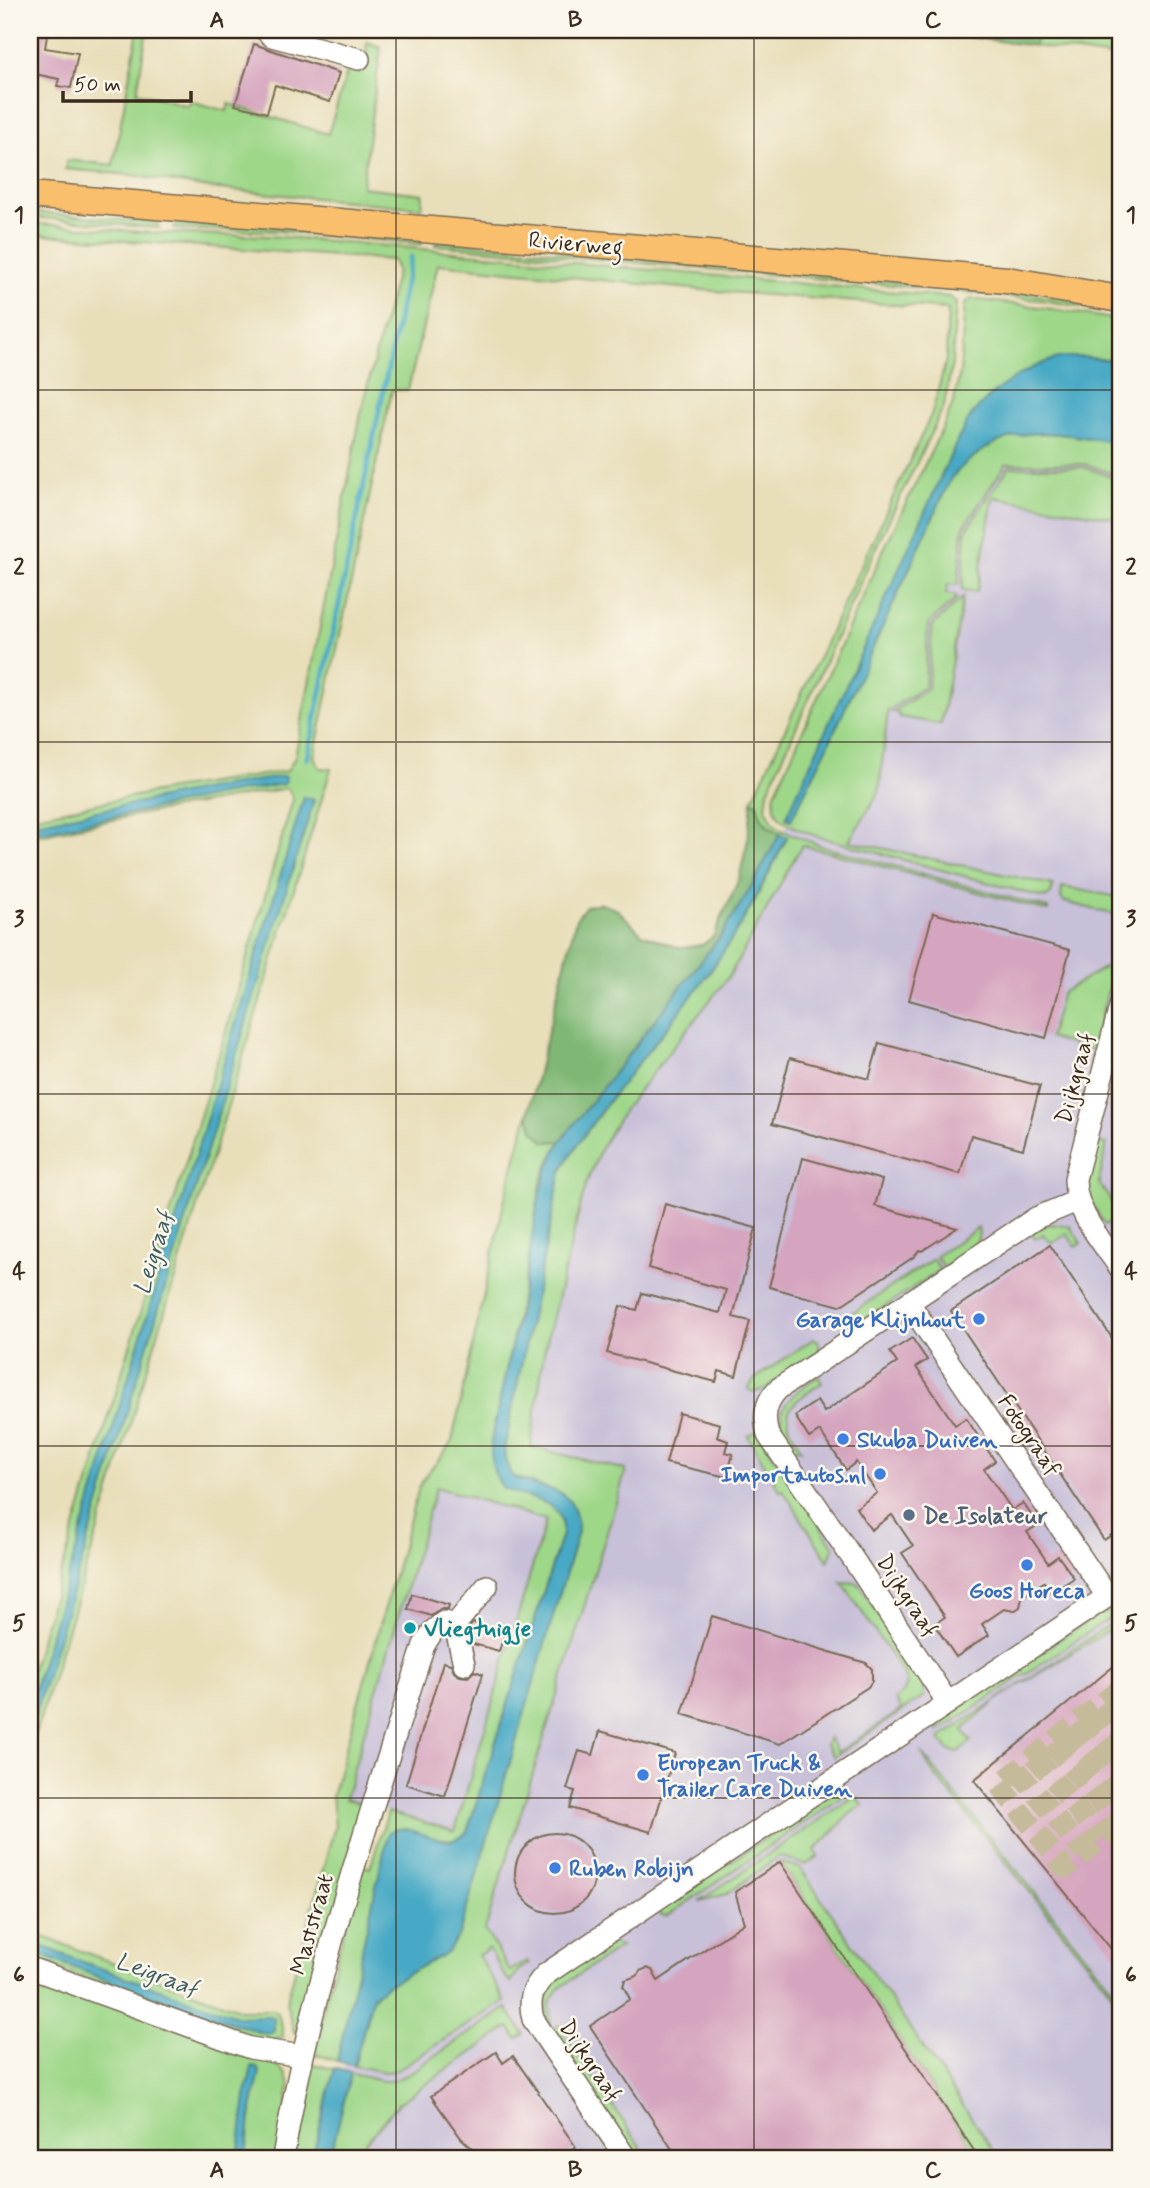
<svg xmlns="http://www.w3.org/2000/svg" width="1150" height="2188" font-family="Mynerve,sans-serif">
	<rect width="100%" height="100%" fill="#fbf7ec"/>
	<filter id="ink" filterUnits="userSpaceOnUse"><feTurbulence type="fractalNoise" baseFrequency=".0143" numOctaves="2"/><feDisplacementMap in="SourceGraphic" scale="14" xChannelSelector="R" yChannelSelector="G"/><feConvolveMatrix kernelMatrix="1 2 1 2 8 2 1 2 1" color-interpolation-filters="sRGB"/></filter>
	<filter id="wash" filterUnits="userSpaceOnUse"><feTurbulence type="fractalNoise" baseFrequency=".00686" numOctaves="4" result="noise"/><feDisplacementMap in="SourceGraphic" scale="28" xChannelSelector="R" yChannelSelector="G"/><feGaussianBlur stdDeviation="1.57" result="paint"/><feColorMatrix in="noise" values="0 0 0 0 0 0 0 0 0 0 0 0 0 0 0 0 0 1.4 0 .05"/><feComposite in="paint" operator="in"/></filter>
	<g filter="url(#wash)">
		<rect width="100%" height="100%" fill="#e8deb9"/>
		<g fill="#c8bfd8">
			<polygon points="1120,396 1120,2158 322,2158 347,2057 474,1845 572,1529 510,1482 548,1184 717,951 783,836 790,817 977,432"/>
			<polygon points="436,1487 546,1519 455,1831 345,1799"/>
		</g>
		<g fill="#9fd789" stroke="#6d8054" stroke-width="2">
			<polygon points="138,30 147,30 137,92 188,106 190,101 227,111 229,104 328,134 348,69 359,73 365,68 367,42 381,47 362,187 423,194 422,208 209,188 132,175 65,169 67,160 113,165"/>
			<polygon points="1038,30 1120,30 1120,58 1033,46"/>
			<polygon points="30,212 157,223 159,228 30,217"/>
			<path d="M30,223L154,233L270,236L354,243L950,297L956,303L952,364L944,406L877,545L768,791L766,808L774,824L782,830L806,840L824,847L1048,908V911L802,845L730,975L625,1108L602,1146L586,1184L544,1352L531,1447L626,1470L485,1930L510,1971L527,1961L529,1963L519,1970L511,1982L505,1976L489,1949L478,1955L505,2001L395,2071L385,2072L354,2066L370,2003C379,1982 421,1967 441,1956L578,1532L563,1494L512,1476L505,1460L504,1449L561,1172L568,1157L615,1093L711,971L753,904L787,838C771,829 759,822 757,802L752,801L932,413L946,360L948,309L691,289L438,264L408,390H392L314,757L320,768L331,769L30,1752V1675L223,1041L293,799L288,788L137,815L30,837V817L166,790L287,771L295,757L362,408L397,271L393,260L30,234Z"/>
			<polygon points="176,224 250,225 420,240 422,244 277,231 174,229"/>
			<polygon points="439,241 1031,294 1120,308 1120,313 1047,301 958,291 435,245"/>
			<path d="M971,299L1039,307L1120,320V361L1104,359L1024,372L971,416L959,438L963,464C975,457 986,446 1000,440C1037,425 1082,438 1120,443V476L1085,464H1006L963,528L958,585L948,584L946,594L956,596V599L928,624L925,687L888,710L879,792L849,841L1053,885L1051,894L1045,898L816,836C793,826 770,823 775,793L883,551L944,425L954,401L960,372L965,304Z"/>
			<polygon points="1009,467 1084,467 1120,480 1120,519 993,497 977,592 962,590 966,530"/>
			<polygon points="963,597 941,724 899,717 899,713 892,712 928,689 932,626"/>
			<polygon points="1062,887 1120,897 1120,916 1065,902 1061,898"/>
			<polygon points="1112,963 1115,964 1092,1050 1049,1038 1062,993"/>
			<path d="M528,1113L534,1131L545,1142L561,1141L551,1158L541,1182L527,1269L491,1442L503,1488C528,1502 565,1496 562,1534L467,1832L456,1840L392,1834L337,2061L312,2053L361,1865L370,1868L388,1812L455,1831L546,1520L436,1487L345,1799L369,1806L300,2025L294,2032L286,2003L335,1826L332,1796L419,1487C427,1470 443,1458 452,1441L504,1202Z"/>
			<path d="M1095,1142L1107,1144L1099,1183L1120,1215L1105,1225C1080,1187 1084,1184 1095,1142Z"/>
			<polygon points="1048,1224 1070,1226 1081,1243 1075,1246 1067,1234 1054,1242 1047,1240 1043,1234 1035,1239 1031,1233"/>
			<path d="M978,1228C984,1248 958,1258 944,1268L936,1256Z"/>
			<polygon points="933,1259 940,1270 860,1323 843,1319"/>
			<polygon points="813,1339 818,1340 820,1351 763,1390 753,1392 748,1389 755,1379"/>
			<path d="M818,1376L822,1383C789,1405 776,1410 801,1449L792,1450C767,1414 788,1396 818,1376Z"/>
			<polygon points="757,1431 834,1547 828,1561 783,1490 780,1491 748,1436"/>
			<path d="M842,1582L858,1583L922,1680L924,1696L834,1757L826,1744L829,1738L838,1752L901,1710L895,1699C904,1693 910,1686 904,1675Z"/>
			<polygon points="1111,1612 1116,1614 938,1732 940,1720 1099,1613"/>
			<polygon points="1119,1618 1120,1631 1116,1626 999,1698 963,1730 971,1741 959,1752 949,1751 939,1739"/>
			<polygon points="921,1752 1120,1998 1120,2003 931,1770"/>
			<polygon points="836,1791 848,1793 667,1916 661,1915 658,1910"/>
			<polygon points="855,1796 863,1805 850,1814 815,1850 818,1857 805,1865 779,1856 727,1894 699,1901"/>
			<polygon points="780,1862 800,1868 999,2158 979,2158"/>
			<polygon points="30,1932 241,2010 273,2010 278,2013 283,2032 283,2037 270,2043 257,2043 30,1958"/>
			<path d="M610,1942L621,1946L558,1989L549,2004L551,2023L549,2025C531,1983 581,1962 610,1942Z"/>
			<polygon points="30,1975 271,2060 286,2074 290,2085 279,2158 30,2158"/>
			<polygon points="507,2008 524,2034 517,2039 509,2027 399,2103 352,2158 288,2158 309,2063 381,2081 392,2081 405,2076"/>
			<polygon points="558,2025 648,2158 637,2158 551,2030"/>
		</g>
		<g fill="#7fb875" stroke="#5d714a" stroke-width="2">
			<polygon points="918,30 1038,30 1033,46"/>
			<path d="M752,801L757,802C759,818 766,827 780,834L753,884L721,935L561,1141L545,1142L534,1131L528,1113L576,919L586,906L600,903L618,910L642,934L680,948L702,945L713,937L739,879L748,839Z"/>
		</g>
		<g fill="#46a9c5" stroke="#406a72" stroke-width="2">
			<path d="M1062,357H1082L1120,361V443C1048,432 1006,418 951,478L826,750L791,820L786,818L958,439C963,431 967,421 973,414C994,388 1029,365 1062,357Z"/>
			<polygon points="284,776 286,780 284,784 220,795 30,834 30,824 207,789"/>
			<polygon points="304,797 314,800 30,1731 30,1702"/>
			<path d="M780,834L787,837C764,883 741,929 710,971C676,1019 637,1063 602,1110C588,1130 572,1150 561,1172L504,1449L505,1460L512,1476C545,1495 575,1479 578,1532L459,1935L449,1950L441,1956L385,1986L373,1996L354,2066L337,2061L388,1833C391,1831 395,1829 398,1829C421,1826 446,1854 467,1832L562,1534C565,1496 528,1502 503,1488C492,1474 491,1460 491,1442C503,1385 516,1327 527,1269C535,1223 537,1182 561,1141L721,936L753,884Z"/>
			<polygon points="30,1941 69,1957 239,2017 270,2016 274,2018 274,2030 271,2033 265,2034 132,1990 30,1951"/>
			<polygon points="252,2067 257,2068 260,2072 250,2119 246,2158 238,2158 247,2088"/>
			<polygon points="335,2068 351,2073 330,2158 312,2158"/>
		</g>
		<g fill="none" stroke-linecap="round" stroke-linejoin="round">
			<polyline stroke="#46a9c5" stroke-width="5" points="307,759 411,257"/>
		</g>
		<g id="blocks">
			<g fill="#d5a4be">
				<polygon points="30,30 48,30 45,48 78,53 71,88 57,86 59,79 30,73"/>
				<polygon points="254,44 339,73 330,102 275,85 267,113 235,105"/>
				<polygon points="933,913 1070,950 1046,1038 909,1000"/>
				<polygon points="879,1043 1040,1086 1023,1149 971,1135 960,1174 772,1124 790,1058 869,1079"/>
				<polygon points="803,1158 882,1180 875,1206 957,1228 922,1251 919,1250 915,1256 840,1306 769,1287"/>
				<polygon points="665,1204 756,1228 733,1317 750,1321 736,1376 719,1371 716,1382 607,1353 620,1306 637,1310 642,1293 720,1313 726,1290 648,1268"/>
				<polygon points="1050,1245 1120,1350 1120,1529 1104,1540 951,1311"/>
				<polygon points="912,1338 927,1360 916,1367 955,1425 966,1418 995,1461 984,1469 1012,1510 1023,1503 1038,1525 1027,1532 1048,1563 1058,1556 1074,1578 1051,1593 1044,1582 1022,1597 1020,1607 1014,1611 1004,1609 982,1624 989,1635 956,1657 934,1624 945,1617 902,1553 913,1546 892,1515 871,1530 856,1508 877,1493 856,1462 846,1470 820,1431 809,1438 795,1416 817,1401 824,1412 897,1363 890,1352"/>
				<polygon points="679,1413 720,1424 717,1437 728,1441 725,1452 733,1454 727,1477 666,1463"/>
				<polygon points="412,1594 449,1605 448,1609 441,1609 431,1616 408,1609"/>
				<polygon points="712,1616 866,1663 872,1669 872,1681 868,1687 780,1744 682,1714"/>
				<polygon points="473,1623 505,1633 499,1651 473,1644 469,1628"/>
				<polygon points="1120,1661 1120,1960 974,1780"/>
				<polygon points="443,1662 451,1664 454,1672 460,1676 468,1677 474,1671 483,1674 445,1796 406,1784"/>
				<polygon points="600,1731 675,1753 651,1832 570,1808 575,1791 567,1789 579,1751 593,1755"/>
				<circle cx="555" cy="1873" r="40"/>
				<polygon points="780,1862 979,2158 678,2158 590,2026 630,1999 623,1986 625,1980 637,1976 640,1971 647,1968 652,1970 658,1981 744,1923 735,1892"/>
				<polygon points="496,2052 503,2063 513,2056 576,2147 570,2150 576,2158 483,2158 461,2138 431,2096"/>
			</g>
		</g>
	</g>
	<g filter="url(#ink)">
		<use href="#blocks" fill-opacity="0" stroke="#786954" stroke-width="2"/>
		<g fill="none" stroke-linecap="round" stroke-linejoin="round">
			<g stroke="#c5ba9a" stroke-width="21" stroke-dasharray="21 10" stroke-linecap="butt">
				<polyline points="1120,1689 999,1785 1065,1868 1120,1824"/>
				<polyline points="1100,1705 1120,1730"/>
				<polyline points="1083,1718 1120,1763"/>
				<polyline points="1068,1730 1120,1796"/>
				<polyline points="1052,1743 1118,1826"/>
				<polyline points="1035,1756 1101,1839"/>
				<polyline points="1017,1770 1084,1853"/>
			</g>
			<defs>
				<g id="minor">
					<polyline points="265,30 272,36 359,59"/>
					<path d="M1120,1007L1075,1179C1075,1213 1102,1241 1120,1268"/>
					<polyline points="909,1303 1107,1596"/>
					<polyline points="455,1625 487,1586"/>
					<polyline points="948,1703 1120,1588"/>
					<polyline points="30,1968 250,2048 302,2056"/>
					<path d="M283,2158C311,1983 371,1814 424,1645L433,1631L444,1622L455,1625L464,1664"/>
					<path d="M626,2158L533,2019C528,2000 532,1988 546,1974L948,1703L853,1559L768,1435C763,1417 765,1402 778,1389L1036,1218L1077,1201"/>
				</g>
				<polyline id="major" points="30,195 1007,280 1120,299"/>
			</defs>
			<use href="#minor" stroke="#786954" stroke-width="24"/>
			<use href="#major" stroke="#786954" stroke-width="29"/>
			<use href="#minor" stroke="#fff" stroke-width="21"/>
			<use href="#major" stroke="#f9bf6d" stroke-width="26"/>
		</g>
	</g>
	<path fill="none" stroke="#3b2a1e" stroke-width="2" stroke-opacity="0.55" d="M396,30V2158M754,30V2158M30,390H1120M30,742H1120M30,1094H1120M30,1446H1120M30,1798H1120"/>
	<g fill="#3f7fe0" stroke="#fbf7ec" stroke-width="2.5">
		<circle cx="979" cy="1319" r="7"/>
		<circle cx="843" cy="1439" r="7"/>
		<circle cx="880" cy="1474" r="7"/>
		<circle cx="1027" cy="1565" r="7"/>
		<circle cx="643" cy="1775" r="7"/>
		<circle cx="555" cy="1868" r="7"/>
	</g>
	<circle fill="#5c6f8a" stroke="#fbf7ec" stroke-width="2.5" cx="909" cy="1515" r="7"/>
	<circle fill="#0f9aa8" stroke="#fbf7ec" stroke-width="2.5" cx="410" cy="1628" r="7"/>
	<g text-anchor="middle" stroke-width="5" stroke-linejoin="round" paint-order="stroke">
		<g font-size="23" fill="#3b2a1e" stroke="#fbf7ec">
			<text transform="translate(576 243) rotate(5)" y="8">Rivierweg</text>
			<text transform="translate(1074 1078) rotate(-75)" y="8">Dijkgraaf</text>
			<text transform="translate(1030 1435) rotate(56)" y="8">Fotograaf</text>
			<text transform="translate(908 1595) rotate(57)" y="8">Dijkgraaf</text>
			<text transform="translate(311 1924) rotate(-74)" y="8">Maststraat</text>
			<text transform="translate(591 2060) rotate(56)" y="8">Dijkgraaf</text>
		</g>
		<g font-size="23" font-weight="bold" fill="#366cbe" stroke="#fbf7ec" text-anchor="start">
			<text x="965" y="1327" text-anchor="end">Garage Klijnhout</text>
			<text x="857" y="1447">Skuba Duiven</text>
			<text x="866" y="1482" text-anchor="end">Importautos.nl</text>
			<text x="1027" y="1598" text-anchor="middle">Goos Horeca</text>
			<text x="657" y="1770">European Truck &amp;<tspan x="657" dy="26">Trailer Care Duiven</tspan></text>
			<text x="569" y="1876">Ruben Robijn</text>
		</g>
		<g font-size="23" font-weight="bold" fill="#4e5e75" stroke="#fbf7ec" text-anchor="start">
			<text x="923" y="1523">De Isolateur</text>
		</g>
		<g font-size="23" font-weight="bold" fill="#0d838f" stroke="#fbf7ec" text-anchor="start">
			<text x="424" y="1636">Vliegtuigje</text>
		</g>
		<g font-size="24" font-style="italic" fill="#3f5d61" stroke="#fbf7ec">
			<text transform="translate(153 1253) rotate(-73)" y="8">Leigraaf</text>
			<text transform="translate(157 1974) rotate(20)" y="8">Leigraaf</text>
		</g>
	</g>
	<rect width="1150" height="2188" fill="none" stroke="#fbf7ec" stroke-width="77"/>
	<path d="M63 91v10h128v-10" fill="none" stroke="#3b2a1e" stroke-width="3.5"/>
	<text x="74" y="91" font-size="21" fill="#3b2a1e" stroke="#fbf7ec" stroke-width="5" paint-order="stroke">50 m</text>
	<rect x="38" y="38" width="1074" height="2112" fill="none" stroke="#3b2a1e" stroke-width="2.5"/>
	<g font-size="23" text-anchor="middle" font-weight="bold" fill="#3b2a1e">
		<text x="217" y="27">A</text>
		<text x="575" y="27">B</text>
		<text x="933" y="27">C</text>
		<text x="19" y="222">1</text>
		<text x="1131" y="222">1</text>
		<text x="19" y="574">2</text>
		<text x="1131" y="574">2</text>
		<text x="19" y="926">3</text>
		<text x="1131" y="926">3</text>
		<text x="19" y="1278">4</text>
		<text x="1131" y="1278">4</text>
		<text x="19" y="1630">5</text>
		<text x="1131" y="1630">5</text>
		<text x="19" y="1982">6</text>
		<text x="1131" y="1982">6</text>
		<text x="217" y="2177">A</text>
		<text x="575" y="2177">B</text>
		<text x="933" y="2177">C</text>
	</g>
</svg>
